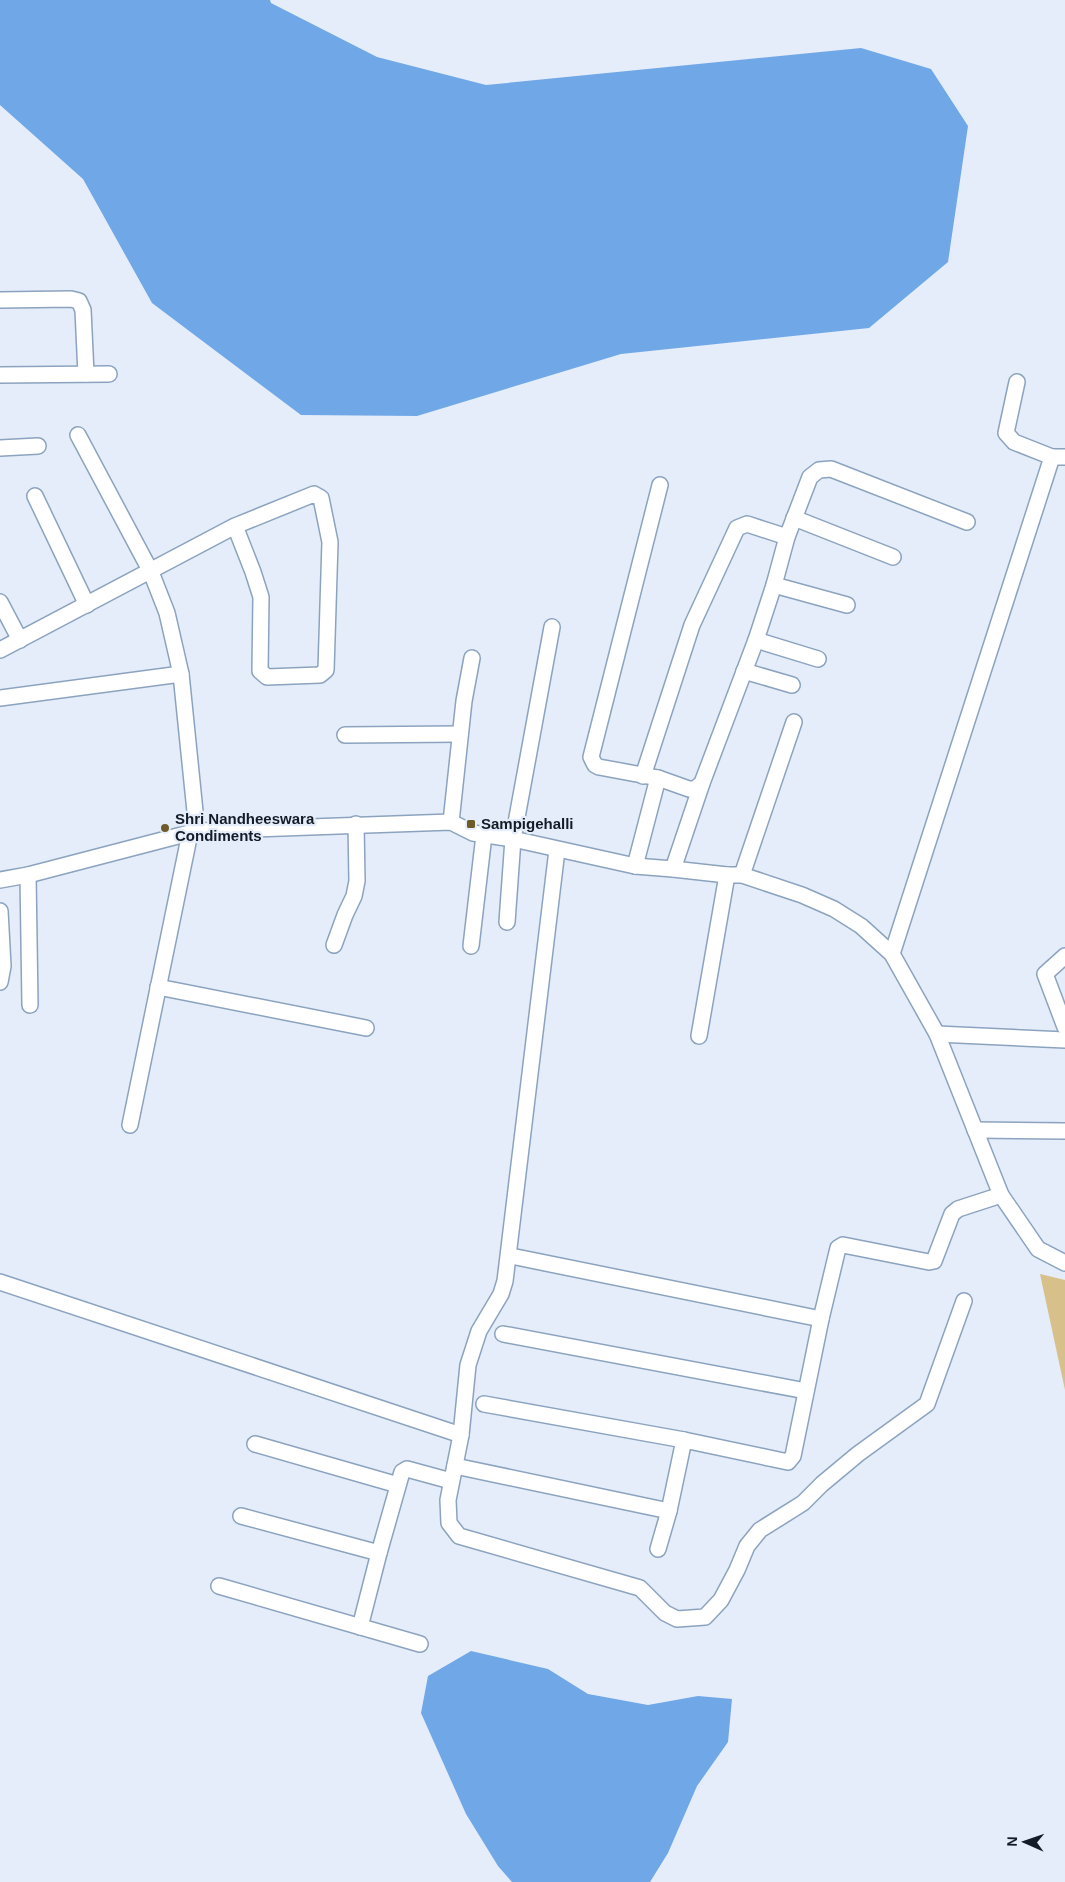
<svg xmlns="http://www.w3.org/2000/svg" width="1065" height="1882" font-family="Arial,sans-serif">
	<rect width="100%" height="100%" fill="#e4edf9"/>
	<polygon fill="#d7c089" points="1040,1274 1065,1280 1065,1390"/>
	<g fill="#70a7e7">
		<polygon points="0,0 270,0 271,3 377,57 486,85 861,48 931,69 968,126 948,262 869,328 621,354 417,416 301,415 152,303 83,179 0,105"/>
		<polygon points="471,1651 548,1669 588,1694 648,1705 698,1696 732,1699 728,1742 697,1786 668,1853 650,1882 512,1882 498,1866 466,1814 421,1713 428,1676"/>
	</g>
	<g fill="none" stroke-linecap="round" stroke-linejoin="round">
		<defs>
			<g id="minor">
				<polyline points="0,300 71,299 79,301 83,310 86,374"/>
				<polyline points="0,375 109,374"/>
				<polyline points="1017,382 1006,433 1014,442 1052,457"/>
				<polyline points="78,435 151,572 167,613 181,674 197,831"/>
				<polyline points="0,448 38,446"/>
				<polyline points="660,485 591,757 595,765 599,767 658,778 689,789 695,789 702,783 756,640 774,585 787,537 810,477 819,470 831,469 967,522"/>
				<polyline points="35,496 87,605"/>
				<polyline points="794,518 893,557"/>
				<polyline points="774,585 847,605"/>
				<polyline points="0,602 20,640"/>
				<polyline points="756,640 818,659"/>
				<polyline points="0,650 235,526 314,494 321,498 330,542 326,670 320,675 267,677 260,671 261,597 253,572 235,526"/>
				<polyline points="744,671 792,685"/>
				<polyline points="0,698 181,674"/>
				<polyline points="345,735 460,734"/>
				<polyline points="643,776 692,625 737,528 747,524 787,537"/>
				<polyline points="451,822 464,701 472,658"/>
				<polyline points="557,850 505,1281 501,1294 479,1331 468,1365 461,1435 448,1500 449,1523 459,1536 640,1588 665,1613 677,1619 705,1617 721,1600 737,1570 747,1546 760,1530 803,1503 822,1484 858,1454 927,1404 964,1301"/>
				<polyline points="635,866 658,778"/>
				<polyline points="673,869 702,783"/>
				<polyline points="28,875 30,1005"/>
				<polyline points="742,875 794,722"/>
				<polyline points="0,880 28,875 197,831 451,822 473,833 513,839 635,866 673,869 727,875 742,875 802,895 834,909 861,926 892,954 937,1034 1001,1195 1038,1249 1065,1263"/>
				<polyline points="0,911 3,966 0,982"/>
				<polyline points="507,922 513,839 552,627"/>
				<polyline points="334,945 345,915 354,896 357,881 356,824"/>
				<polyline points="471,946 484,835"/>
				<polyline points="892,954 1052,457 1065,457"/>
				<polyline points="1065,956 1045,974 1065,1027"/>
				<polyline points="158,987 366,1028"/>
				<polyline points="937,1034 1065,1040"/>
				<polyline points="699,1036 727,875"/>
				<polyline points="130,1125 190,833"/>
				<polyline points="975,1130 1065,1131"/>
				<polyline points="516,1257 821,1319"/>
				<polyline points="0,1282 461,1435"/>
				<polyline points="503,1334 806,1391"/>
				<polyline points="484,1404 684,1440"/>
				<polyline points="255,1444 398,1485"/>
				<polyline points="455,1466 669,1511 684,1440 788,1462 793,1456 821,1319 838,1248 843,1245 929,1262 934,1261 952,1214 958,1209 1001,1195"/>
				<polyline points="241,1516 379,1553"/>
				<polyline points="658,1549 669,1511"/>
				<polyline points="219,1586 420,1644"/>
				<polyline points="360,1627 379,1553 402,1472 407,1469 451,1481"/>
			</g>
		</defs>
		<use href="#minor" stroke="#8ca3bf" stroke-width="18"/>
		<use href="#minor" stroke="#fff" stroke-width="15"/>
	</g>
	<g fill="#6f5b2a" stroke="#e4edf9" stroke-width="2">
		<rect x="466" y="819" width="10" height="10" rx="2.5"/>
		<circle cx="165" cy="828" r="5"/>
	</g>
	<g text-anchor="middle" stroke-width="4.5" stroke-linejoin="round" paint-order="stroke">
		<g font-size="15" font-weight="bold" fill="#131c26" stroke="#e4edf9" text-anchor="start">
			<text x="175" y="824">Shri Nandheeswara<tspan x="175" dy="17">Condiments</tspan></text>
			<text x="481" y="829">Sampigehalli</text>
		</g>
	</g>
	<g transform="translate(1025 1842) rotate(272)" stroke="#e4edf9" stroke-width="4" paint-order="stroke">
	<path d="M0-4L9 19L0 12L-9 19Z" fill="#131c26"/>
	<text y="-8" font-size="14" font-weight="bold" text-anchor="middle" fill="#131c26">N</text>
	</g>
</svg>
